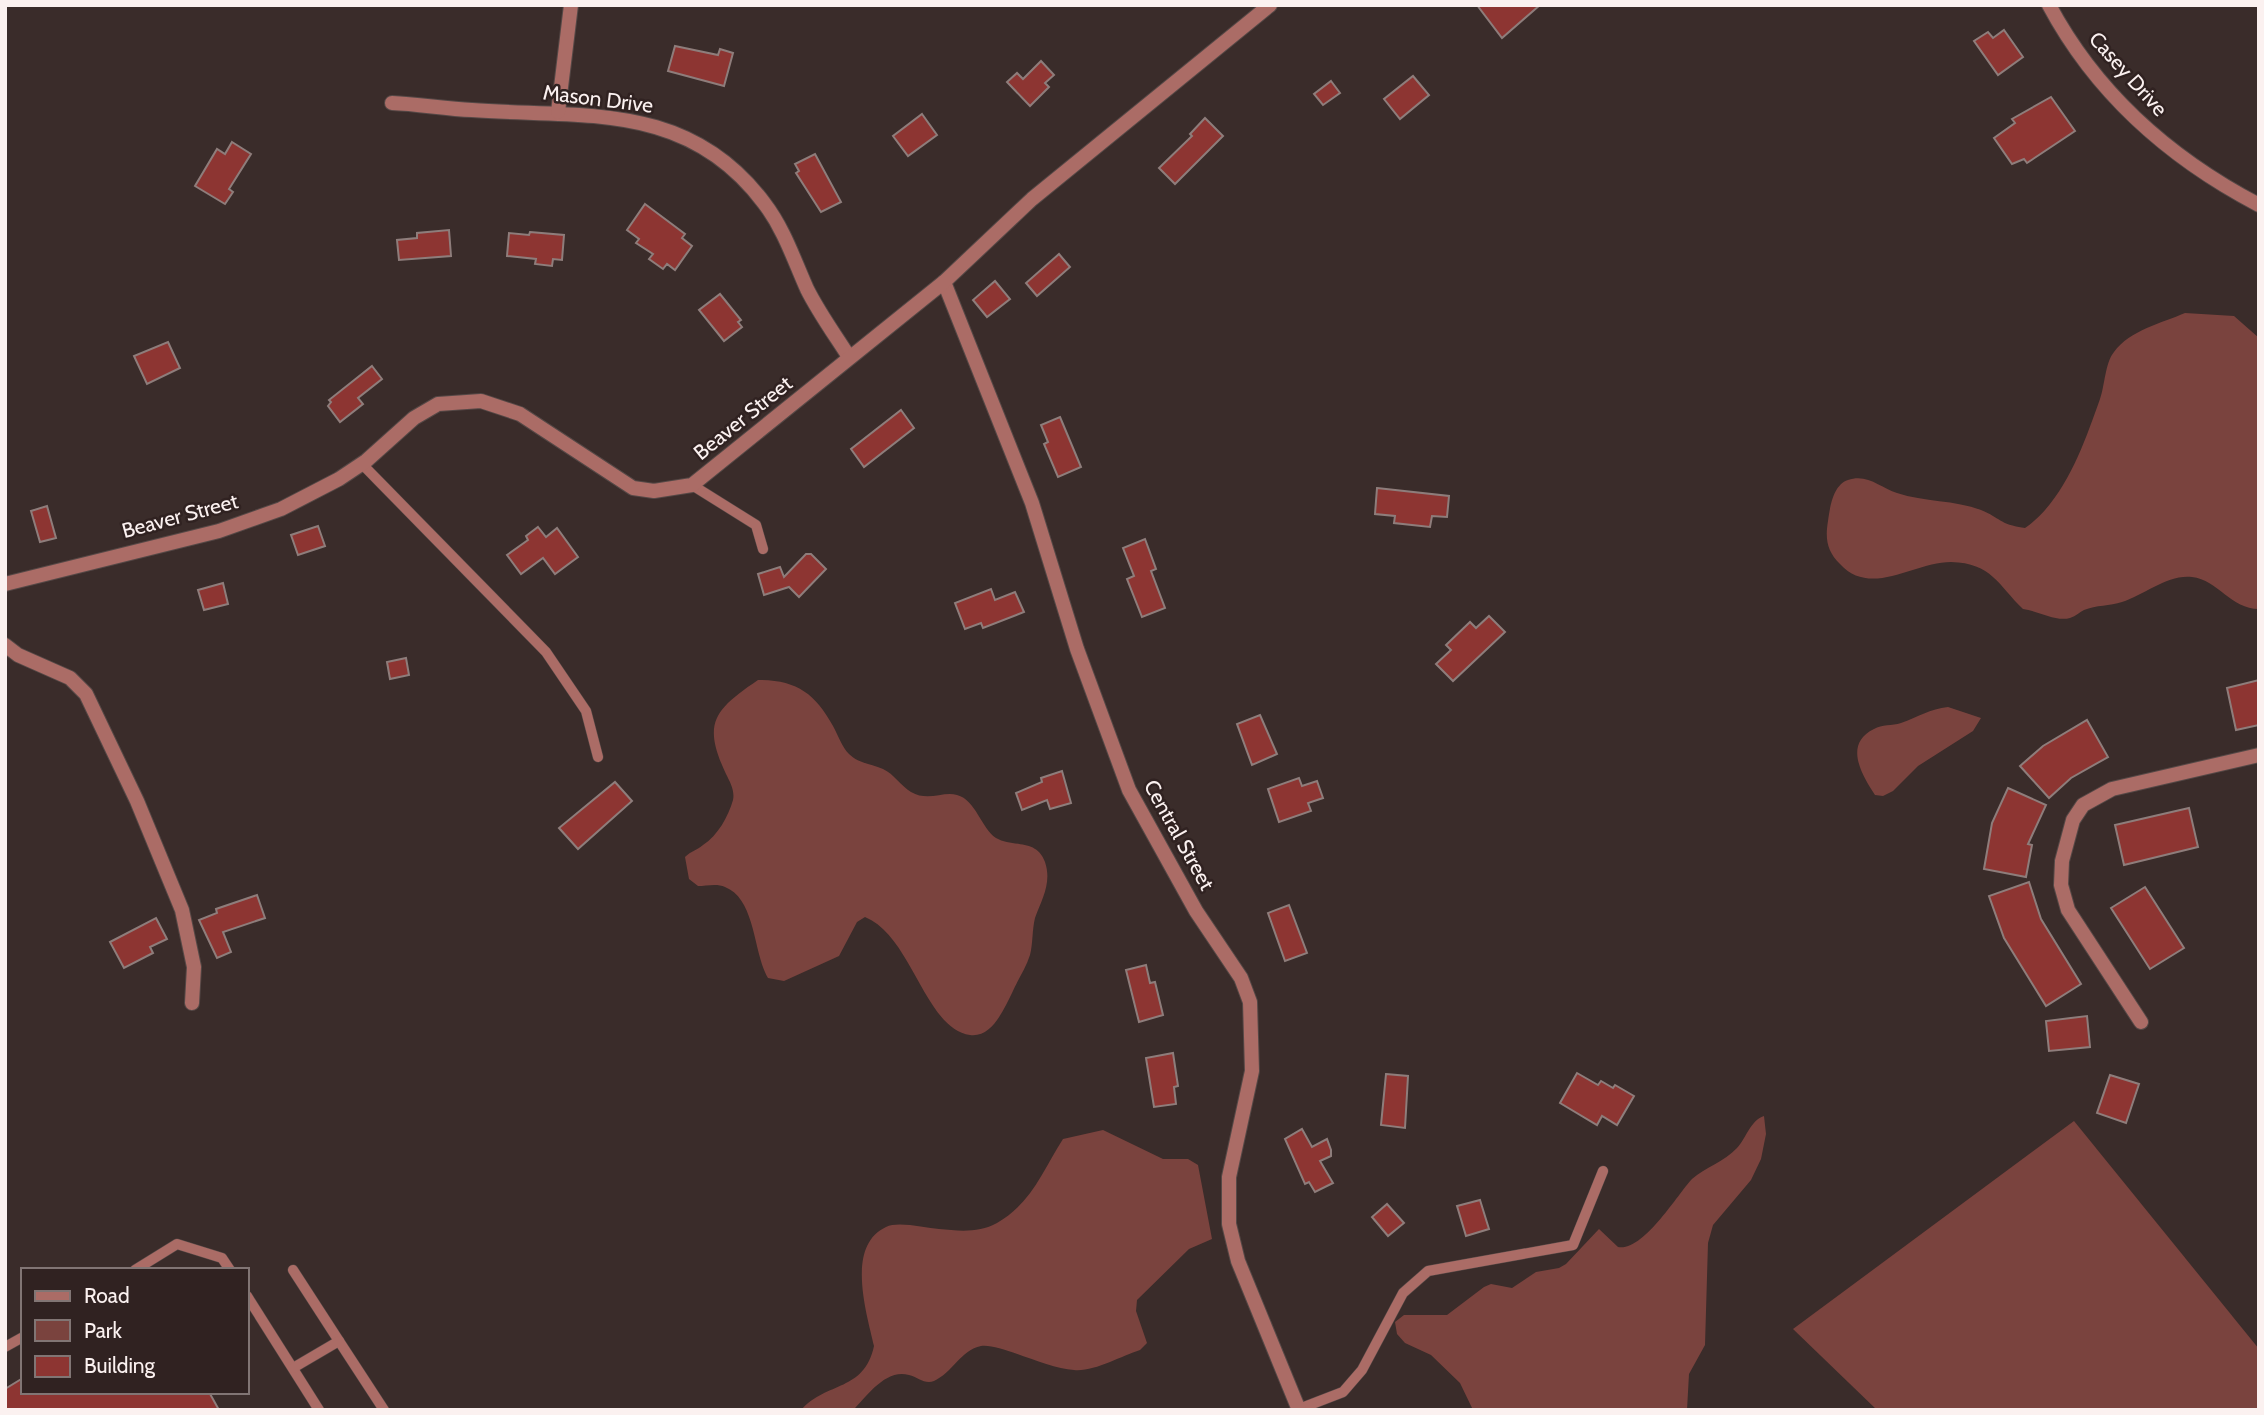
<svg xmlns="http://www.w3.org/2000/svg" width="2264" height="1415" font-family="Cabin,sans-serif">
	<rect width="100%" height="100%" fill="#3a2c2a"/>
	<g fill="#7a433e">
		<path d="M2185,313L2234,316L2259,338V609C2231,609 2218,580 2192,577C2168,574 2144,595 2122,602C2110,606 2096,605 2084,610C2080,612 2076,616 2070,618C2056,622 2038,611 2023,609C1998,585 1992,563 1951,562C1914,562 1871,598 1840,564C1827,551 1825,539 1828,521C1830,507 1833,485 1848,480C1867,473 1881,488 1897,493C1924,502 1955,500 1981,510C2001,518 1998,524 2025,528C2065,500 2084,444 2100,399C2105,385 2105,363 2114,352C2130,330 2162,323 2185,313Z"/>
		<path d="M758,680C796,680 815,693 833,726C838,735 842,747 849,754C858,763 871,764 883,769C894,774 901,786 911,792C928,802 943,791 957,795C976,800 981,828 996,838C1013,848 1036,838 1045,862C1052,883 1042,899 1035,918C1032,930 1033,943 1030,955C1026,968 1017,981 1012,993C1004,1009 992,1038 970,1035C925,1029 912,936 865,917L857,922L839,956L784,981L768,978C753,953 756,899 725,887C717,883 706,886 698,886L689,879L685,857C691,851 697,850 703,845C718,835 728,817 733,800C735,791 730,782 726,774C702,723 714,710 758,680Z"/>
		<path d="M1948,707L1981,718L1973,731L1918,766L1893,791L1883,796L1875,795C1862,775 1843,744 1874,729C1882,724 1892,726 1901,723C1918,717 1930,709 1948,707Z"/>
		<path d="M1764,1116L1766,1134L1761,1159L1751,1180L1713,1225L1708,1243L1705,1345L1689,1374L1687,1410H1473L1460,1383L1431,1355L1405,1343L1397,1334L1395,1322L1404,1315H1447L1484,1287L1491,1284L1512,1288L1536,1272L1559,1268L1566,1264L1599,1229L1618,1247C1643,1252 1677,1195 1692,1179C1706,1167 1724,1162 1737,1148C1747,1137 1750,1121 1764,1116Z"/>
		<polygon points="2074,1121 2259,1349 2259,1410 1877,1410 1793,1329"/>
		<path d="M1103,1130L1163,1159H1188L1198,1165L1212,1239L1189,1249L1137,1300L1136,1311L1147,1343L1140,1350C1121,1356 1094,1372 1074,1370C1046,1369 1000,1343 981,1346C961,1350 952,1373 934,1381C925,1385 918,1377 909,1375C886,1368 867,1396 853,1410H801C827,1381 864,1392 874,1346C867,1314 845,1246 886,1227C898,1221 925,1228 939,1229C959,1231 979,1233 997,1223C1032,1203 1043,1170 1063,1139Z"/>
	</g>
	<g fill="#8d3532" stroke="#8e7d7b" stroke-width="2">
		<polygon points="1477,5 1540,5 1502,38"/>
		<polygon points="2004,30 2023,57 1998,75 1974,41 1988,32 1993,38"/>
		<polygon points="675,46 718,55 720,49 733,53 724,86 668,71"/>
		<polygon points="1041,61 1054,75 1045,83 1049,87 1030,106 1007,82 1017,73 1023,79"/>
		<polygon points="1413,76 1429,95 1400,119 1384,99"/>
		<polygon points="1331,81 1340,93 1323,105 1314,94"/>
		<polygon points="2051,97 2075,131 2027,163 2024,159 2012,164 1994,138 2015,123 2012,119"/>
		<polygon points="922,114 937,135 908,156 893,136"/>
		<polygon points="1205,118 1223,136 1175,184 1159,168 1192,136 1190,134"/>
		<polygon points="232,142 251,154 229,189 233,192 225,204 195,186 217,149 225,154"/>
		<polygon points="815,154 841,202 821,212 796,173 799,171 795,164"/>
		<polygon points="645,204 685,234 682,238 692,246 675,270 667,264 663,269 649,259 653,254 636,243 639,239 627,230"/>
		<polygon points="449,230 451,256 399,260 397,240 417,238 417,233"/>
		<polygon points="530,232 564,235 562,260 553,259 552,266 535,264 536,259 507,256 509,233 529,235"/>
		<polygon points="1059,254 1070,267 1037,296 1026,283"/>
		<polygon points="995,281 1010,299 987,317 973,300"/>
		<polygon points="720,294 741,320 738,322 742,327 724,341 699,310"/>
		<polygon points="168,342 180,368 147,384 134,356"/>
		<polygon points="372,366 382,379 358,398 363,404 340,422 328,406 331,402 329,400"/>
		<polygon points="901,410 914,428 864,467 851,449"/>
		<polygon points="1060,417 1081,467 1058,477 1044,444 1048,442 1041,425"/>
		<polygon points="1377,488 1449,496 1447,517 1432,516 1430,527 1394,523 1395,516 1375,514"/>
		<polygon points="47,506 56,538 40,542 31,511"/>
		<polygon points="318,526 325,546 298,555 291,535"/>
		<polygon points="538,527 546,537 557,528 578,557 555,574 543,558 521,574 507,555 528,540 526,536"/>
		<polygon points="1145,539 1156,569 1151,571 1165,608 1142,617 1127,579 1134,576 1123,548"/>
		<polygon points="806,554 811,554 826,569 799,597 789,587 764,595 758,574 780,567 784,577"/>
		<polygon points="223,583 228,604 204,610 198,590"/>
		<polygon points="991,589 995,600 1015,592 1024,612 983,628 981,623 965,629 955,603"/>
		<polygon points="1489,616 1505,632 1453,681 1436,664 1451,650 1446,645 1470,622 1476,628"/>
		<polygon points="406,658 409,675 390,679 387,662"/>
		<polygon points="2259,680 2259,725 2236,730 2227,688"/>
		<polygon points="1260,715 1277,754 1252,765 1237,724"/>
		<polygon points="2087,720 2108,757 2071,778 2049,798 2020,766 2043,746"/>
		<polygon points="1062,771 1071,803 1050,809 1047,800 1022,810 1016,793 1042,782 1041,778"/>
		<polygon points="1299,778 1302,786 1317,781 1323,798 1308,803 1311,811 1279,822 1268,789"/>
		<polygon points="615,782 632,801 578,849 559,828"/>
		<polygon points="2008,788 2046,805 2028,844 2032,845 2026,877 1984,869 1992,823"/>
		<polygon points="2189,808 2198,847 2124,865 2115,825"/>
		<polygon points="2029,882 2041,919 2081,984 2046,1006 2004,938 1989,896"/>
		<polygon points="2145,887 2184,948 2150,969 2111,908"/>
		<polygon points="257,895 265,918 223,932 231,952 217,958 199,920 217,913 216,909"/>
		<polygon points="1289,905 1307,953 1285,961 1268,913"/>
		<polygon points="156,918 167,939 150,947 153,953 124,968 110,942"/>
		<polygon points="1146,965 1150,983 1155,982 1163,1015 1139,1022 1126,970"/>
		<polygon points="2087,1016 2090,1047 2049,1051 2046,1021"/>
		<polygon points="1173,1053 1178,1086 1174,1087 1176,1104 1154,1107 1146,1058"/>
		<polygon points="1577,1073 1598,1085 1601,1081 1613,1088 1615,1085 1634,1096 1617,1125 1602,1116 1597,1125 1560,1103"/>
		<polygon points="1386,1074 1408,1076 1405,1128 1381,1125"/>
		<polygon points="2110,1075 2139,1084 2126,1123 2097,1113"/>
		<polygon points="1302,1129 1312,1147 1327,1139 1331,1150 1331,1156 1320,1161 1333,1183 1315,1192 1309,1182 1305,1184 1285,1139"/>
		<polygon points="1480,1200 1489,1229 1466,1236 1457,1206"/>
		<polygon points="1387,1204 1404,1223 1388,1236 1372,1217"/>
		<polygon points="23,1378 23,1392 209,1392 219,1410 5,1410 5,1389"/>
	</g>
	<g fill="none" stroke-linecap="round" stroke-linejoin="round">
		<defs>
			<g id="service">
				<polyline points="362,464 546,652 586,711 598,757"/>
				<polyline points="692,485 756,525 763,549"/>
				<polyline points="135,1270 177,1244 222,1258 230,1270"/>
				<polyline points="293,1270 339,1341"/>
				<polyline points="247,1296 319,1410"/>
				<polyline points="5,1347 23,1337"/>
				<polyline points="293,1368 339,1341 384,1410"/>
				<polyline points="1299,1409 1343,1392 1362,1370 1403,1293 1428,1271 1573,1245 1603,1171"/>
			</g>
			<g id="minor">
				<path d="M2049,5C2096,93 2171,159 2259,205"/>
				<path d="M392,103C419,104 445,109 472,110C583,118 688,101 764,203C784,229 794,260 807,289C819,313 835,335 849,357"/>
				<polyline points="558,112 571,5"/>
				<polyline points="5,645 18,655 70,678 86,694 137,801 182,910 194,967 192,1003"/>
				<polyline points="2141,1022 2068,910 2061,885 2062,861 2073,820 2083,805 2112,789 2259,755"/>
			</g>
			<g id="tertiary">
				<polyline points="944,282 1032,503 1077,649 1129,790 1196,911 1241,978 1250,1002 1252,1071 1229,1177 1229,1224 1238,1261 1299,1410"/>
				<polyline points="5,584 219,531 281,509 339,479 366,461 414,418 438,404 481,401 520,414 633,488 654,491 692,485 944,282 1032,199 1270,5"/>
			</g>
		</defs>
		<use href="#service" stroke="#554846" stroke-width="11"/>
		<use href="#minor" stroke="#554846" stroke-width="16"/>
		<use href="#tertiary" stroke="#554846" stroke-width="16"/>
		<use href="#service" stroke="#ab6c66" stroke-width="10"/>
		<use href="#minor" stroke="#ab6c66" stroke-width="14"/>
		<use href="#tertiary" stroke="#ab6c66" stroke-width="14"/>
	</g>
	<g text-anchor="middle" stroke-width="5" stroke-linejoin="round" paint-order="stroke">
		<g font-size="21" fill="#fbf1f0" stroke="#302221">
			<text transform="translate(2128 74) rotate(48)" y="7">Casey Drive</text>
			<text transform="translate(598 99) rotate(7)" y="7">Mason Drive</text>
			<text transform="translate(743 418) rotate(-39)" y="7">Beaver Street</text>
			<text transform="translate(180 516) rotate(-15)" y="7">Beaver Street</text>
			<text transform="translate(1179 835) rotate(61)" y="7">Central Street</text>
		</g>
	</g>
	<rect width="2264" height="1415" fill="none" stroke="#fbf1f0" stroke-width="14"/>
	<rect x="21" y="1268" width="228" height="126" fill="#302221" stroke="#817574" stroke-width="2"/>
	<rect x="35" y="1291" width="35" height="10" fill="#ab6c66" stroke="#817574" stroke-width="2"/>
	<text x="84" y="1303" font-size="21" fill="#fbf1f0">Road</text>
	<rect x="35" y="1320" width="35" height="21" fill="#7a433e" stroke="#817574" stroke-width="2"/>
	<text x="84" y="1338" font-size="21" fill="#fbf1f0">Park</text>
	<rect x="35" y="1356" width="35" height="21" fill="#8d3532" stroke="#817574" stroke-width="2"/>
	<text x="84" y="1373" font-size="21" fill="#fbf1f0">Building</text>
</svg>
